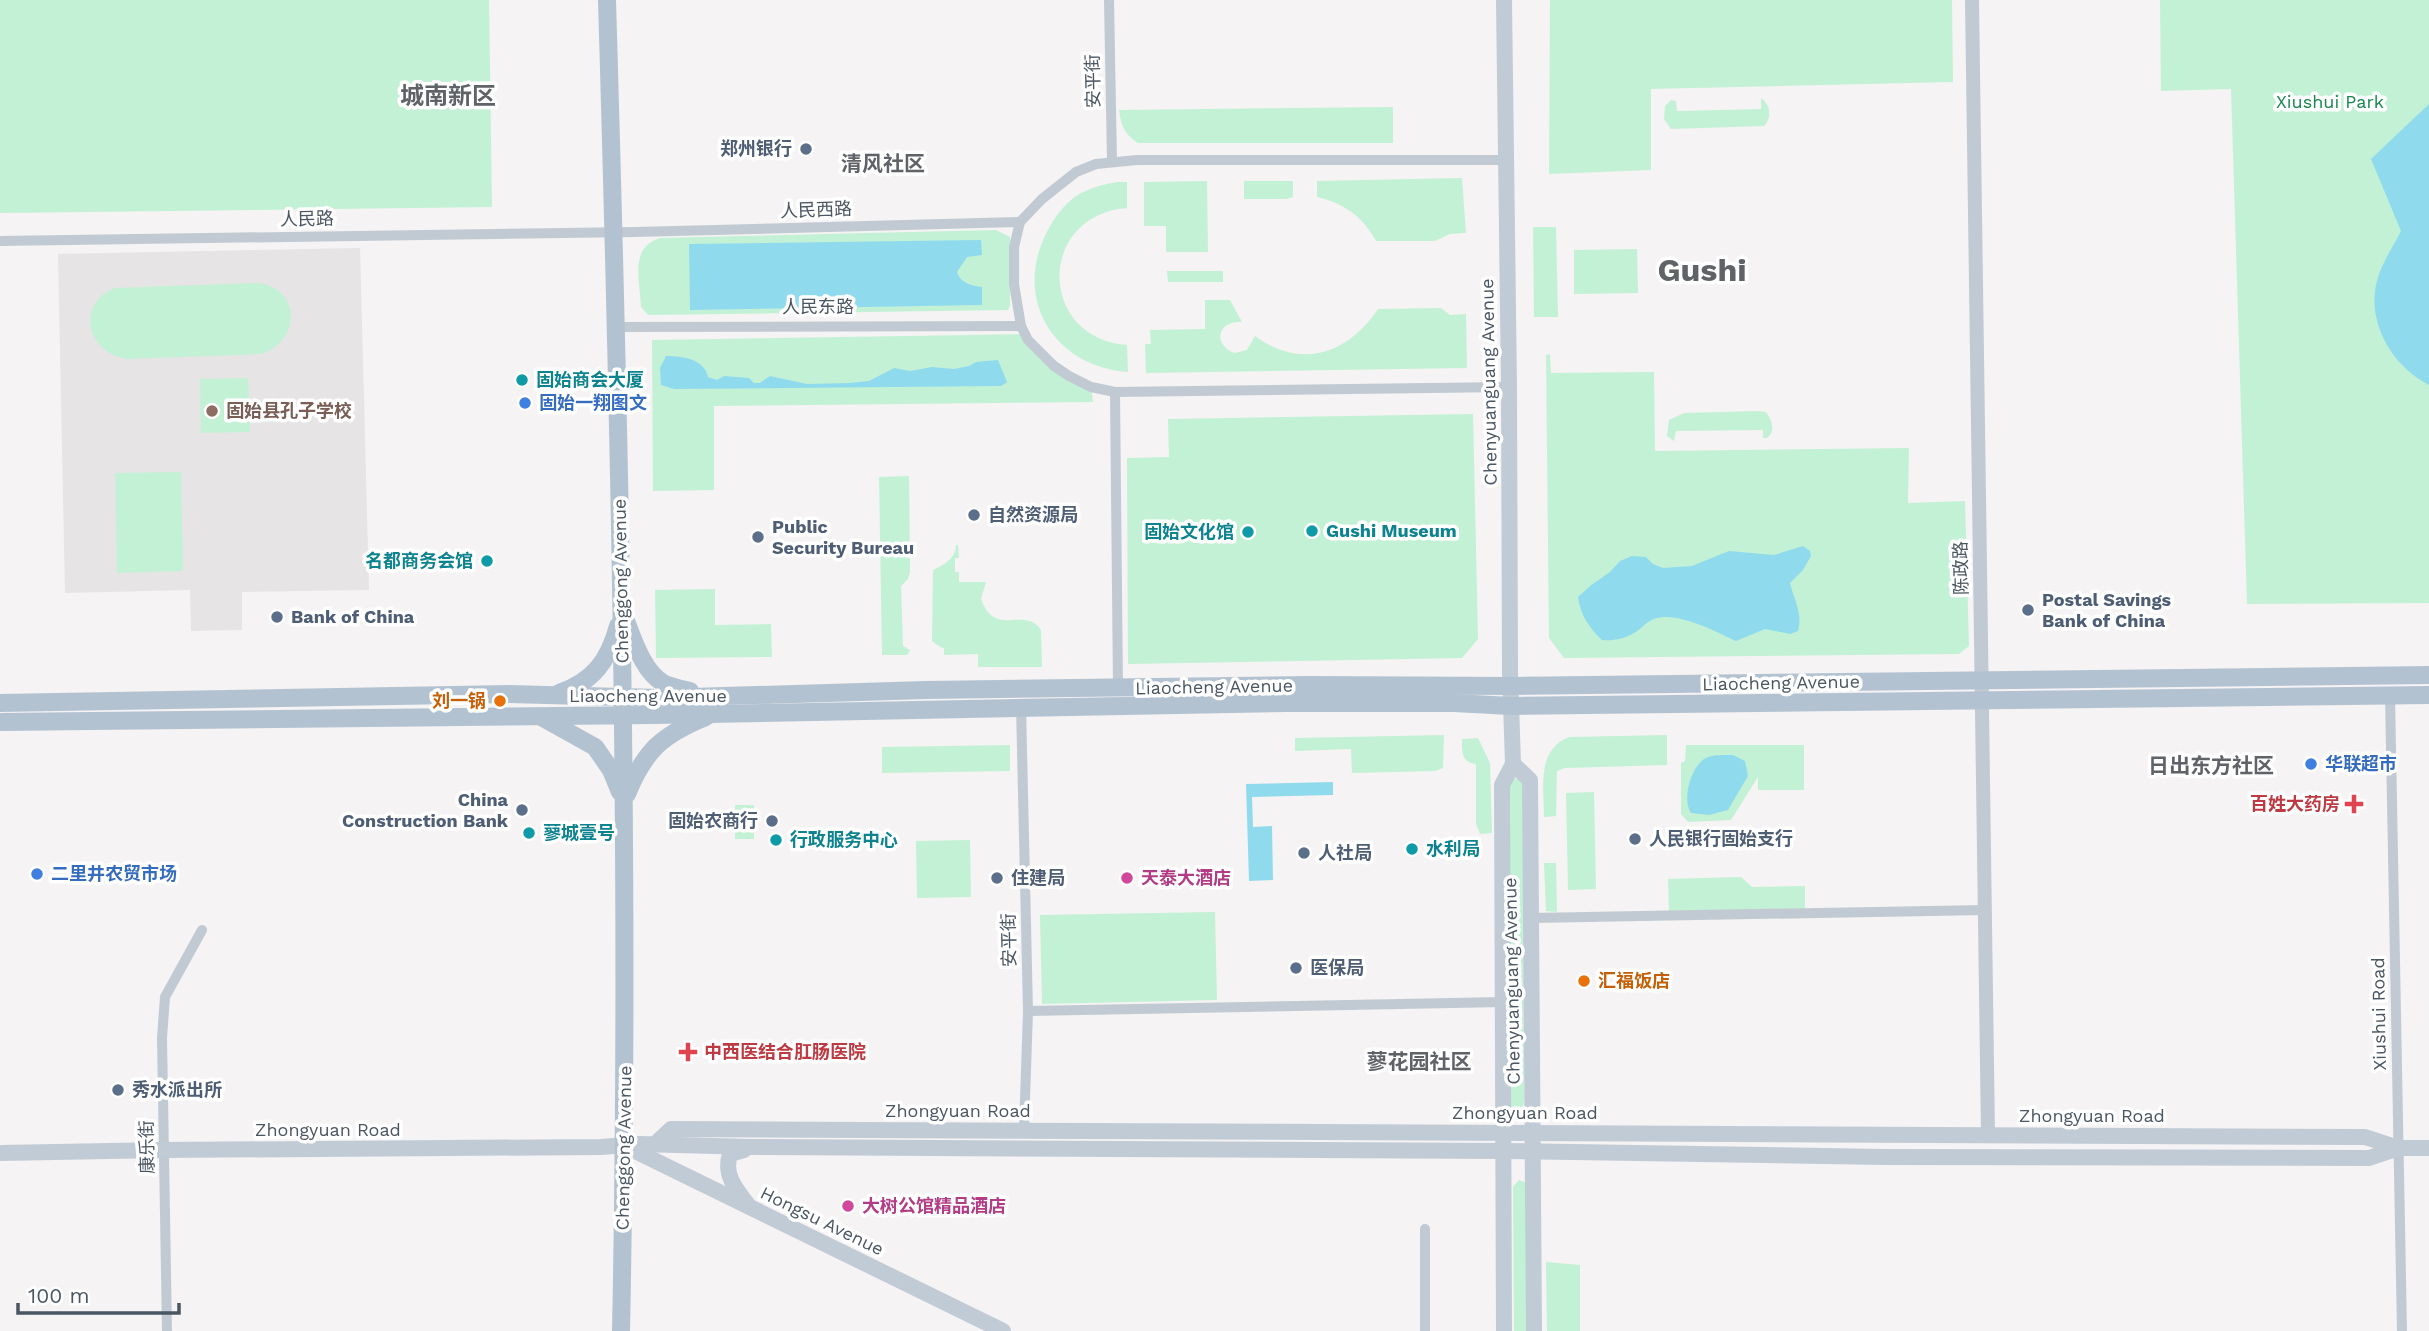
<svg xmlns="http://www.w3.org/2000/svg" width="2429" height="1331" font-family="'Work Sans','Noto Sans SC',sans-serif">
	<rect width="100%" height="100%" fill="#f5f3f3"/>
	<polygon fill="#e6e4e5" points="360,248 369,590 242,592 242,630 191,631 190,590 65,593 58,254"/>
	<g fill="#c3f1d5">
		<polygon points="0,0 489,0 492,207 0,213"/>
		<polygon points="1550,0 1952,0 1953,82 1651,89 1651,170 1549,174"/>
		<polygon points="2160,0 2429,0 2429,603 2247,604 2231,89 2161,91"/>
		<path d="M1761,98C1771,105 1772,118 1764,126L1671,129L1664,119L1665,106L1671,100L1676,101L1677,111L1761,109Z"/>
		<path d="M1393,107V143H1138C1124,134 1121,125 1119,110Z"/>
		<path d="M1462,178L1466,233L1450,234L1435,241H1376C1363,217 1344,203 1317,197V181Z"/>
		<polygon points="1207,181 1208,252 1166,252 1166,226 1144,226 1144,182"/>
		<polygon points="1244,181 1293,181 1293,197 1286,199 1244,199"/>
		<path d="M1117,182H1127V208C1037,215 1037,338 1127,345L1128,372C1052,366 1011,296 1049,228C1056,215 1068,200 1081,193C1093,187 1105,184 1117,182Z"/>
		<polygon points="1533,227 1556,227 1558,317 1534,317"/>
		<path d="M996,230L1010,237V305L1008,310L648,315L641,307C640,279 629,248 660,238Z"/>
		<polygon points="1637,249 1638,293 1574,294 1574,250"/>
		<polygon points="1167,271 1223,271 1223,282 1168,282"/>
		<path d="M257,283C301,287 302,341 261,354L127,359C84,352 77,302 115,288Z"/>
		<path d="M1205,300H1230L1242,322C1217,320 1212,345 1235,353L1247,350L1255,336C1301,370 1348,354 1378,309L1441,308L1450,315L1466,314L1467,368L1146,373L1145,344H1151L1150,330L1205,329Z"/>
		<polygon points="1026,334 1028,340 1091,387 1093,402 714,406 714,490 653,491 652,340"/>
		<polygon points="1550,354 1551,373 1654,372 1655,451 1909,448 1908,503 1965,501 1969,646 1959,654 1564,658 1549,638 1546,355"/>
		<polygon points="248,378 250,432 201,433 200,379"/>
		<path d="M1758,411L1766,412C1772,420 1776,431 1767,438H1763V430L1676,431L1674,441L1667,436L1669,420L1684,413Z"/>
		<polygon points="1473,414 1478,639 1462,658 1128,664 1127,458 1169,457 1168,419"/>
		<polygon points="181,472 183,571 117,573 115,473"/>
		<polygon points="909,476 910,572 908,579 901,586 903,646 910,650 907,655 882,655 879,477"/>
		<path d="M956,545H958L959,558H955V572H959V582H986L981,599C995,639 1025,605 1041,630L1042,667H978V654L944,655V648L940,647L932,641L933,570C944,565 956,558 956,545Z"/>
		<polygon points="715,589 715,625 771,624 772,657 656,658 655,590"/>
		<polygon points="1444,735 1443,768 1435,771 1352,773 1351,749 1295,751 1295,738"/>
		<path d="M1667,735V765L1565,768L1557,771L1556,816L1544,817C1544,788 1536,750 1569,737Z"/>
		<path d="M1478,738L1490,763L1492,833L1480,834L1476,824V764C1461,762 1462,751 1462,739Z"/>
		<polygon points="1010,745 1010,771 882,773 882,747"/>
		<polygon points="1686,745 1804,745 1804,790 1758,790 1758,777 1731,820 1688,822 1681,814 1681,763 1685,761"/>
		<polygon points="1514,778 1521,780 1523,785 1524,1100 1523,1109 1517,1113 1511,1111 1509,780"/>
		<polygon points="1594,792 1596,889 1568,890 1566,793"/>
		<rect x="735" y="805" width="19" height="34"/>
		<polygon points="970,840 971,897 917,898 916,841"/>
		<polygon points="1544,863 1556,863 1557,912 1546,911"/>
		<polygon points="1741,877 1752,887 1805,886 1805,909 1669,911 1668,879"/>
		<polygon points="1215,912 1217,1000 1042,1004 1040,915"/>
		<polygon points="1519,1180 1527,1183 1531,1331 1514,1331 1513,1187"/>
		<polygon points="1546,1262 1580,1265 1580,1331 1547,1331"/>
	</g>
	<g fill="#90daee">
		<path d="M2429,104V385C2392,366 2366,322 2377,281C2381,264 2393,247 2401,231L2371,159Z"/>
		<path d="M981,240L982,255L967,257L957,272C960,283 972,286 982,287V305L690,310L689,244Z"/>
		<path d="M666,356C682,356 705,359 708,377L717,380L724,376L749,378L754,383H760L770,376L807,384L849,383L869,381L894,368L910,371L932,367L954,369L969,366L976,362L998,360L1007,382L1001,386L674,389L661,385L660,368Z"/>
		<path d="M1803,546L1810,551L1811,556L1803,570L1790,583C1794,600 1803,613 1798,631L1790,634L1765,629L1736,641C1717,632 1679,612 1657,618C1647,620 1642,629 1634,633C1624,639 1613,641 1602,640C1589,628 1580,614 1578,597L1590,586L1610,572L1620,561L1632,556L1646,557L1653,564L1663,568L1676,567L1692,566L1729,551L1774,555Z"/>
		<path d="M1733,755L1745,761L1748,776L1728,810L1709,815L1691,813C1682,800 1690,769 1704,759C1711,754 1724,755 1733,755Z"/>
		<polygon points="1333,782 1333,795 1252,797 1253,827 1272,826 1273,880 1249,881 1246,784"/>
	</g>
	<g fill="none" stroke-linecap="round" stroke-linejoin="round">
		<g stroke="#c1cad2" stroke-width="10">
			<polyline points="1109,0 1112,161"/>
			<polyline points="1505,160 1137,160 1096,164 1076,172 1042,199 1020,222 1014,247 1014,284 1021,326 1028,340 1054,366 1069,376 1091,387 1115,392 1509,387"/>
			<polyline points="0,241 635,232 1020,222"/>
			<polyline points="616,327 1021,326"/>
			<polyline points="1115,392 1118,688"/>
			<polyline points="2390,696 2402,1331"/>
			<polyline points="1021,706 1028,1011 1024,1130"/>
			<polyline points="1531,918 1985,910"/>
			<polyline points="1028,1011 1503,1002"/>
			<polyline points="167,1331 162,1038 165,997 202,930"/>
			<polyline points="1425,1331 1425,1229"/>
		</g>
		<polyline stroke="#c1cad2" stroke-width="14" points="1972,0 1988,1135"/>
		<g stroke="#c1cbd6" stroke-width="16">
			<polyline points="1513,764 1530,780 1534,1331"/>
			<polyline points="655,1144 671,1129 2365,1137 2399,1148 2429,1148"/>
			<polyline points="625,1146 1003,1331"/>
			<path d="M744,1150L730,1154C723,1175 736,1189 748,1205"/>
			<polyline points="0,1153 164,1150 601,1147 639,1144 752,1147 1503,1151 1885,1157 2369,1158 2399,1148"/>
			<polyline points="1504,1331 1502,785 1513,764 1510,672 1509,387 1504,0"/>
		</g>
		<g stroke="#b3c2d1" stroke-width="18">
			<path d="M607,0C620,444 630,887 621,1331"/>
			<path d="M626,621C634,641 643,671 663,683C671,687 682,689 690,691"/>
			<path d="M559,693C593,682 609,660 618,626"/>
			<polyline points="0,703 509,694 659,698 926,690 1310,685 1510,686 2429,675"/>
			<polyline points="543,718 595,747 611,770 620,792"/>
			<polyline points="0,722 653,715 1286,703 1454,703 1511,706 2429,695"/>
			<path d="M627,794C645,750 662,735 706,717"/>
		</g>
	</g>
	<g fill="#5c6f8a" stroke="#fff" stroke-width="2.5">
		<circle cx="806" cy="149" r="7"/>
		<circle cx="974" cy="515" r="7"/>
		<circle cx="758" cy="537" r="7"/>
		<circle cx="2028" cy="610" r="7"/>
		<circle cx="277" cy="617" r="7"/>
		<circle cx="522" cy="810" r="7"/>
		<circle cx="772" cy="821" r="7"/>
		<circle cx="1635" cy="839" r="7"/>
		<circle cx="1304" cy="853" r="7"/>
		<circle cx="997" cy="878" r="7"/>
		<circle cx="1296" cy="968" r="7"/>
		<circle cx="118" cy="1090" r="7"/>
	</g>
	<g fill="#0f9aa8" stroke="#fff" stroke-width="2.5">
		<circle cx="522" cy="380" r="7"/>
		<circle cx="1312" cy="531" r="7"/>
		<circle cx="1248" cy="532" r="7"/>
		<circle cx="487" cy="561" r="7"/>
		<circle cx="529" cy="833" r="7"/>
		<circle cx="776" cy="840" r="7"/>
		<circle cx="1412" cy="849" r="7"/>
	</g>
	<g fill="#3f7fe0" stroke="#fff" stroke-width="2.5">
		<circle cx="525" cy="403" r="7"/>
		<circle cx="2311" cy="764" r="7"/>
		<circle cx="37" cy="874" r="7"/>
	</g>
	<circle fill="#8d6e63" stroke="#fff" stroke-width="2.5" cx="212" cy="411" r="7"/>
	<g fill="#e8710a" stroke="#fff" stroke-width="2.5">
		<circle cx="500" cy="701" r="7"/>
		<circle cx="1584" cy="981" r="7"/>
	</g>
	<g fill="#e0444e" stroke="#fff" stroke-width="2.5">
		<path d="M2350.5 793.5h7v7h7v7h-7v7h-7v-7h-7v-7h7z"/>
		<path d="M684.5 1041.5h7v7h7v7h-7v7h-7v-7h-7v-7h7z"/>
	</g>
	<g fill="#d1479c" stroke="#fff" stroke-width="2.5">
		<circle cx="1127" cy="878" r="7"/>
		<circle cx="848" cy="1206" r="7"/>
	</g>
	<g text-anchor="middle" stroke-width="7" stroke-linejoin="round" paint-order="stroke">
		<g font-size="18" fill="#4a5661" stroke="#fff">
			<text transform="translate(1093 81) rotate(-91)" y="6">安平街</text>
			<text transform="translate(816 210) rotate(-2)" y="6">人民西路</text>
			<text transform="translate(307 219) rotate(-1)" y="6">人民路</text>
			<text x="818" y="313">人民东路</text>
			<text transform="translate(1489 382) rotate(-91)" y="6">Chenyuanguang Avenue</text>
			<text transform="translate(1961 568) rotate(-91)" y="6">陈政路</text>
			<text transform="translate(621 581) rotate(-91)" y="6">Chenggong Avenue</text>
			<text transform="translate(1781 683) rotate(-1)" y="6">Liaocheng Avenue</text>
			<text transform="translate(1214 687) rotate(-1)" y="6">Liaocheng Avenue</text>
			<text x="648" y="702">Liaocheng Avenue</text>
			<text transform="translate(1009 940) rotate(-91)" y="6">安平街</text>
			<text transform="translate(1512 981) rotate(-91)" y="6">Chenyuanguang Avenue</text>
			<text transform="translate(2379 1014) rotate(-91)" y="6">Xiushui Road</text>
			<text x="958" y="1117">Zhongyuan Road</text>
			<text x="1525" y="1119">Zhongyuan Road</text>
			<text x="2092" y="1122">Zhongyuan Road</text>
			<text x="328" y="1136">Zhongyuan Road</text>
			<text transform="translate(147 1147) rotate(-91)" y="6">康乐街</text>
			<text transform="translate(624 1148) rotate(-89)" y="6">Chenggong Avenue</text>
			<text transform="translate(822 1221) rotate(26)" y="6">Hongsu Avenue</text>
		</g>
		<g font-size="18" fill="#17864f" stroke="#fff">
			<text x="2330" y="108">Xiushui Park</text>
		</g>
		<g font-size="18" font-weight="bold" fill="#4e5e75" stroke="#fff" text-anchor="start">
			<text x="792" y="155" text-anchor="end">郑州银行</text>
			<text x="988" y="521">自然资源局</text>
			<text x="772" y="533">Public<tspan x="772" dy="21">Security Bureau</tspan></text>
			<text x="2042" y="606">Postal Savings<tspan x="2042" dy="21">Bank of China</tspan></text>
			<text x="291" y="623">Bank of China</text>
			<text x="508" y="806" text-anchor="end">China<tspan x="508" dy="21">Construction Bank</tspan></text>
			<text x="758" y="827" text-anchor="end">固始农商行</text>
			<text x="1649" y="845">人民银行固始支行</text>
			<text x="1318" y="859">人社局</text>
			<text x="1011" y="884">住建局</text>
			<text x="1310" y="974">医保局</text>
			<text x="132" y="1096">秀水派出所</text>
		</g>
		<g font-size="18" font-weight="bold" fill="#0d838f" stroke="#fff" text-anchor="start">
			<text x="536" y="386">固始商会大厦</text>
			<text x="1326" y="537">Gushi Museum</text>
			<text x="1234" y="538" text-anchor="end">固始文化馆</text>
			<text x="473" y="567" text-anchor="end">名都商务会馆</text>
			<text x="543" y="839">蓼城壹号</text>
			<text x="790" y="846">行政服务中心</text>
			<text x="1426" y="855">水利局</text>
		</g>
		<g font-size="18" font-weight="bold" fill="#366cbe" stroke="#fff" text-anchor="start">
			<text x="539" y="409">固始一翔图文</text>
			<text x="2325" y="770">华联超市</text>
			<text x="51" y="880">二里井农贸市场</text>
		</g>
		<g font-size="18" font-weight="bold" fill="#785e54" stroke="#fff" text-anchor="start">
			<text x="226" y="417">固始县孔子学校</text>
		</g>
		<g font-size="18" font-weight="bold" fill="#c56008" stroke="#fff" text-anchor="end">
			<text x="486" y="707">刘一锅</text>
			<text x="1598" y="987" text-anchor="start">汇福饭店</text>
		</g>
		<g font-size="18" font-weight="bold" fill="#be3a42" stroke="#fff" text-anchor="end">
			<text x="2340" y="810">百姓大药房</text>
			<text x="704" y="1058" text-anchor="start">中西医结合肛肠医院</text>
		</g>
		<g font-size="18" font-weight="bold" fill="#b23c85" stroke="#fff" text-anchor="start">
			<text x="1141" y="884">天泰大酒店</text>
			<text x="862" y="1212">大树公馆精品酒店</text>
		</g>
		<g font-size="21" font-weight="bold" fill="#5f6368" stroke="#fff">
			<text x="883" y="171">清风社区</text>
			<text x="2211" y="773">日出东方社区</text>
			<text x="1419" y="1069">蓼花园社区</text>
		</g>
		<g font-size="24" font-weight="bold" fill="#5f6368" stroke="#fff">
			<text x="448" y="104">城南新区</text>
		</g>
		<g font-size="32" font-weight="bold" fill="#5f6368" stroke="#fff">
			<text x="1702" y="281">Gushi</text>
		</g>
	</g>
	<path d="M18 1303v10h161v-10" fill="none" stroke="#4a5661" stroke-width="3.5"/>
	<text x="28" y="1303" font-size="21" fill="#4a5661" stroke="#ffffff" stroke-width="5" paint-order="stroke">100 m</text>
</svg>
